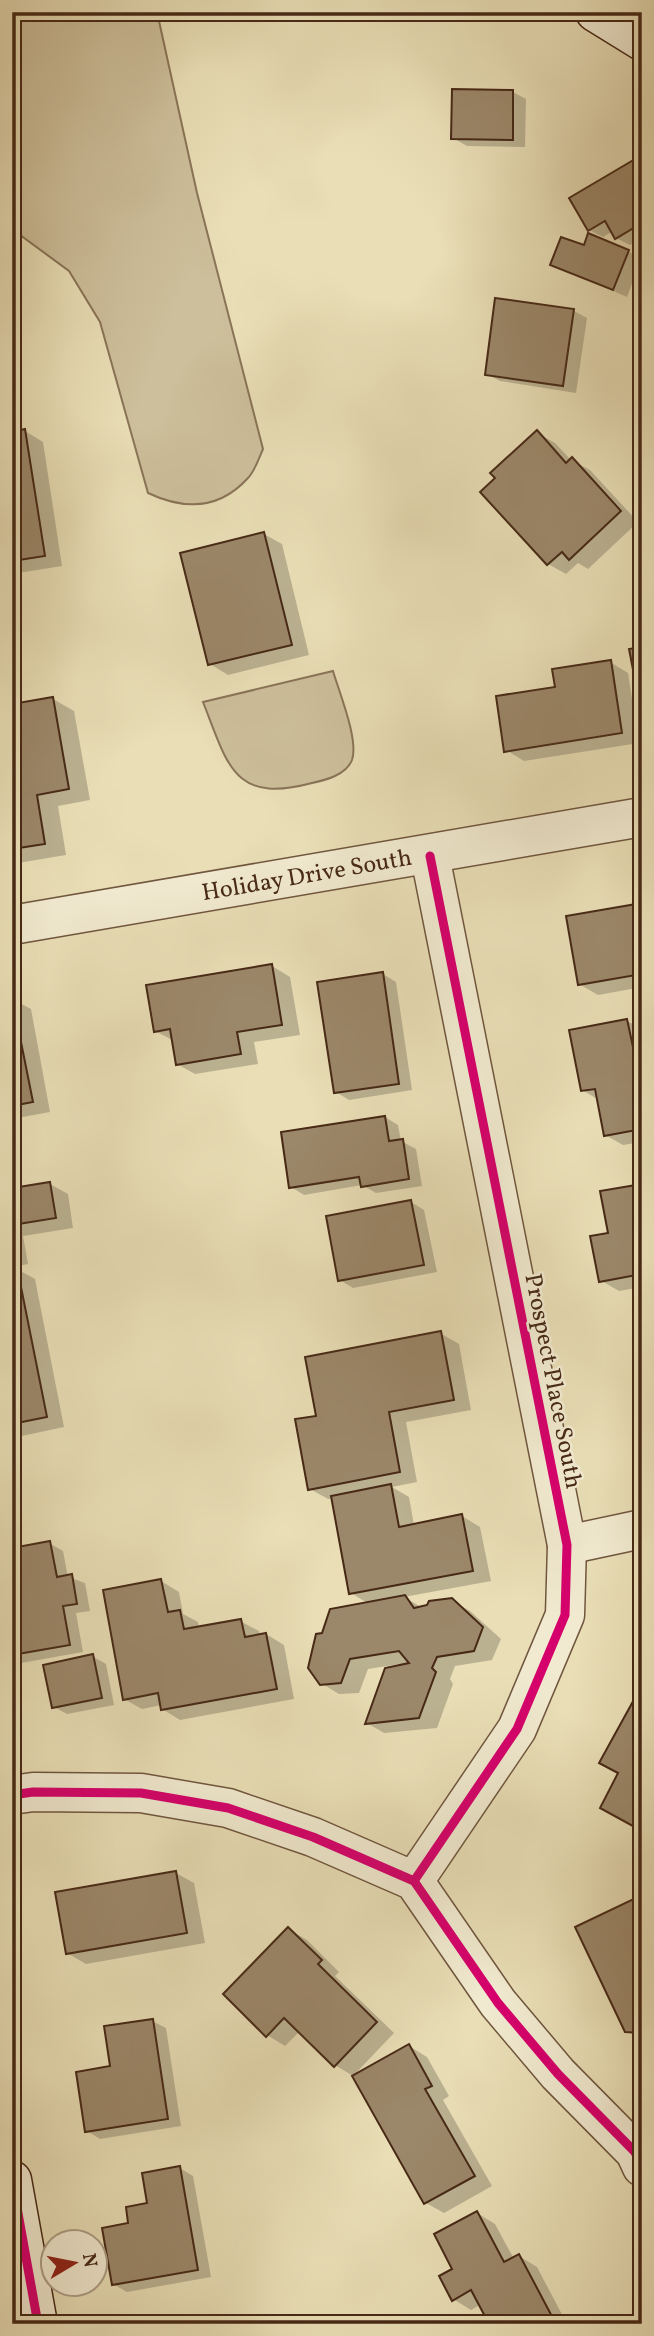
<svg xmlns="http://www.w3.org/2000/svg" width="654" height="2336" font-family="Vollkorn,serif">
	<rect width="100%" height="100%" fill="#e9deb6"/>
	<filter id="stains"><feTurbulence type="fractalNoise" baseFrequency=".00286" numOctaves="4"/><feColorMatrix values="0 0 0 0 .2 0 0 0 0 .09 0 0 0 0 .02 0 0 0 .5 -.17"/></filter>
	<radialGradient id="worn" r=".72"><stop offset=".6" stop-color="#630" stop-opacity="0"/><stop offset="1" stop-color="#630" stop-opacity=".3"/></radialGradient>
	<g fill="#cdbf9b" stroke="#8a7458" stroke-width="2">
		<path d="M12,12H157L197,193L263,449C259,458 255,471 248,478C219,510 184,510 148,493L100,322L69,271L12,229Z"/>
		<path d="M333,671C339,692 359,740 352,760C346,775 326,780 312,783C233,804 228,765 203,702Z"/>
	</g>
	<g fill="#0003">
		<polygon points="513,92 526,99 525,147 467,146 453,138"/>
		<polygon points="642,157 642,238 630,245 616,238 613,231 603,237 589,230"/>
		<polygon points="628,251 641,259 627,297 552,264"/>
		<polygon points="574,311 587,318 576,393 500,381 487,374"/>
		<polygon points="25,431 43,442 62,566 12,574 12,433"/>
		<polygon points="537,433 555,443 571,460 590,470 638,522 588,569 578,563 566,574 548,564"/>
		<polygon points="264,534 282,544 309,655 228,675 210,664"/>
		<polygon points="610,662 628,673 639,743 524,761 506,750 557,689"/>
		<polygon points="53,699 74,711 90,800 58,806 66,855 12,864 12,705"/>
		<polygon points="642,904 642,987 598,995 579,984"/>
		<polygon points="272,966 290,977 300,1035 254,1042 258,1064 195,1074 177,1064 174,1041 155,1031"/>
		<polygon points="383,974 396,982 412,1090 349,1100 336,1092"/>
		<polygon points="12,999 31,1009 50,1112 12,1119"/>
		<polygon points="627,1021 642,1029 642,1142 623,1145 605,1135 599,1100 582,1090"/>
		<polygon points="385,1117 398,1125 401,1141 416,1149 422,1186 376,1193 362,1185 304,1195 291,1187"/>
		<polygon points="12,1175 15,1190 50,1184 68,1194 73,1228 23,1236 28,1264 13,1267 35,1279 64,1427 22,1436 12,1430"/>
		<polygon points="642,1185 642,1287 619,1291 600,1280 610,1234"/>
		<polygon points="411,1202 424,1210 437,1272 353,1288 340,1280"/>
		<polygon points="440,1333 459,1344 471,1410 406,1422 417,1482 392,1487 409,1497 414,1525 462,1516 480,1527 491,1581 404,1597 423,1608 451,1600 470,1611 501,1639 492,1660 455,1666 450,1679 453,1684 437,1728 384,1733 367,1723 400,1664 368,1669 359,1693 339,1694 321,1683 323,1634 369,1604 351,1593 333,1498 328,1499 310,1489 318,1417"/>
		<polygon points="49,1543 63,1551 68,1577 85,1583 90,1611 76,1613 83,1652 21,1663 12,1658 12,1550"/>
		<polygon points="161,1581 179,1592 183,1614 198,1622 199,1628 240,1621 259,1631 260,1636 266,1634 284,1645 294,1699 180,1720 162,1709 162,1705 142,1709 124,1699"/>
		<polygon points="92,1656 106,1664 114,1705 67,1714 54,1707"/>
		<polygon points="176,1873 194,1883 205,1943 86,1964 67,1953"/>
		<polygon points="642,1897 642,2039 627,2031"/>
		<polygon points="288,1929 307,1940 339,1972 335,1976 394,2033 353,2076 335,2065 300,2031 285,2046 267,2035"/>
		<polygon points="152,2021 166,2028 181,2126 100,2139 87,2131 112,2068"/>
		<polygon points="409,2046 427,2057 449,2096 443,2100 492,2186 444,2213 426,2203"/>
		<polygon points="180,2168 193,2176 211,2277 127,2292 113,2284 130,2224"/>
		<polygon points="477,2213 495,2224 514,2259 519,2256 537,2267 567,2324 491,2324 480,2305 471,2310 453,2299"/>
	</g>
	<g fill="#9b8769" stroke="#472916" stroke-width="2">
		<polygon points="452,89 513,90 513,140 451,139"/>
		<polygon points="642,155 642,223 615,239 605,221 588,231 569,198"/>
		<polygon points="588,233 629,250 613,290 550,265 561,237 584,245"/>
		<polygon points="495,298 574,309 563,386 485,375"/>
		<polygon points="25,429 45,556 12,561 12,432"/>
		<polygon points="537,430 566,463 572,457 621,511 569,560 562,552 547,565 480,492 495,478 490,473"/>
		<polygon points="264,532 292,645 208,665 180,553"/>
		<polygon points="642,647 642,716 629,649"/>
		<polygon points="611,660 622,733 504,752 496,696 555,687 552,669"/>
		<polygon points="53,697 69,789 37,795 45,844 12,849 12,704"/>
		<polygon points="642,903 642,974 578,985 566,916"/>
		<polygon points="272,964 282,1025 237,1032 241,1054 176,1065 170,1029 154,1032 146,985"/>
		<polygon points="383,972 399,1084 334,1093 317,982"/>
		<polygon points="12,997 33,1102 12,1106"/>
		<polygon points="627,1019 639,1075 642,1075 642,1129 604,1136 595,1089 581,1091 569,1030"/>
		<polygon points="385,1116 389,1141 403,1139 409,1179 361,1187 359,1177 289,1188 281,1132"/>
		<polygon points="50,1182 56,1218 12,1225 12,1188"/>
		<polygon points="642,1184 642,1274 599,1282 590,1236 608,1233 600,1191"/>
		<polygon points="411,1200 424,1265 338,1281 326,1216"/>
		<polygon points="17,1267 47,1417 12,1424 12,1268"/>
		<polygon points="441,1331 454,1400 389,1412 400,1472 308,1490 295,1419 316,1416 305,1357"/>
		<polygon points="391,1484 399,1527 462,1514 473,1571 349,1594 331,1496"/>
		<polygon points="50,1541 57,1577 72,1574 77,1604 63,1606 70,1645 12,1655 12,1548"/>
		<polygon points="161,1579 168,1612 180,1610 184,1629 241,1619 245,1637 266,1633 277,1689 161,1710 158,1693 123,1700 103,1590"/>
		<polygon points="405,1595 414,1608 427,1605 429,1601 452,1598 483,1627 474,1651 437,1657 432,1668 436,1672 419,1718 365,1724 385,1668 409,1663 399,1651 350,1659 341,1683 320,1685 308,1668 316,1634 322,1633 330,1609"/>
		<polygon points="93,1654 102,1698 52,1708 43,1665"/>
		<polygon points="642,1685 642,1831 600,1808 618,1773 599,1763"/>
		<polygon points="176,1871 187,1933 66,1954 55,1892"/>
		<polygon points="642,1895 642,2033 625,2032 575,1927"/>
		<polygon points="288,1927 322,1960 318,1964 377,2022 334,2067 284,2018 266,2037 223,1994"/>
		<polygon points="153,2019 168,2119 85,2132 76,2072 110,2066 104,2026"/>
		<polygon points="409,2044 432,2086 425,2089 475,2176 424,2204 352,2076"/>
		<polygon points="180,2166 198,2270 112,2285 102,2228 128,2223 126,2207 147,2203 142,2173"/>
		<polygon points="477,2211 504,2262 519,2254 556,2324 489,2324 471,2290 452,2301 439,2276 452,2269 434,2234"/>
	</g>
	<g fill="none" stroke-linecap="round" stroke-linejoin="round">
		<defs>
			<g id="street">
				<path id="s1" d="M12,925L642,817"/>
				<polyline points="567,1545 642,1529"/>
				<polyline points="12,1795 33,1792 141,1793 228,1808 313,1837 414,1881 498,2003 558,2074 635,2152 642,2167"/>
				<polyline points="414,1881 517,1729 565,1615 567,1545 430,856"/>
			</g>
			<g id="secondary">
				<polyline points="595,12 642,41"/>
				<polyline points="12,2180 38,2324"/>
			</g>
		</defs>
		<use href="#street" stroke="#70563e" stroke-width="41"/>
		<use href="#secondary" stroke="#472916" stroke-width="41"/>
		<use href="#street" stroke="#f1ead0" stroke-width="38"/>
		<use href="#secondary" stroke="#f1ead0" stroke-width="38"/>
		<defs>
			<g id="cycleway">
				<polyline points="12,1795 33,1792 141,1793 228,1808 313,1837 414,1881 498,2003 558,2074 635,2152 642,2167"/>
				<polyline points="414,1881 517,1729 565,1615 567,1545 430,856"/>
				<polyline points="12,2180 38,2324"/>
			</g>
		</defs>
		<use href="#cycleway" stroke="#f1ead0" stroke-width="13"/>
		<use href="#cycleway" stroke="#d6006c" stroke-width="9"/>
	</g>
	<g text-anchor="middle" stroke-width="5" stroke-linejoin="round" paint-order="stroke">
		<g font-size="24" fill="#472916" stroke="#f1ead0">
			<text dy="8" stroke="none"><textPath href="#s1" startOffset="299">Holiday Drive South</textPath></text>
			<text transform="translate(554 1381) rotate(79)" y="8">Prospect Place South</text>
		</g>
	</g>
	<rect width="654" height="2336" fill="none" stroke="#e9deb6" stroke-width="42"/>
	<rect x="14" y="14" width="626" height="2308" fill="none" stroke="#472916" stroke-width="3.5"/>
	<rect x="21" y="21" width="612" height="2294" fill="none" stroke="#472916" stroke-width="2"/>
	<g transform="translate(74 2263) rotate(80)"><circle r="33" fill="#f1ead0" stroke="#ad9d86" stroke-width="2"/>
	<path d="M0-5L12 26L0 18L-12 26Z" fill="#8f2418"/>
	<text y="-10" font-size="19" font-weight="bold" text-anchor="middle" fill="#472916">N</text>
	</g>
	<rect width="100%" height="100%" filter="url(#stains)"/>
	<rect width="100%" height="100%" fill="url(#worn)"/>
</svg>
